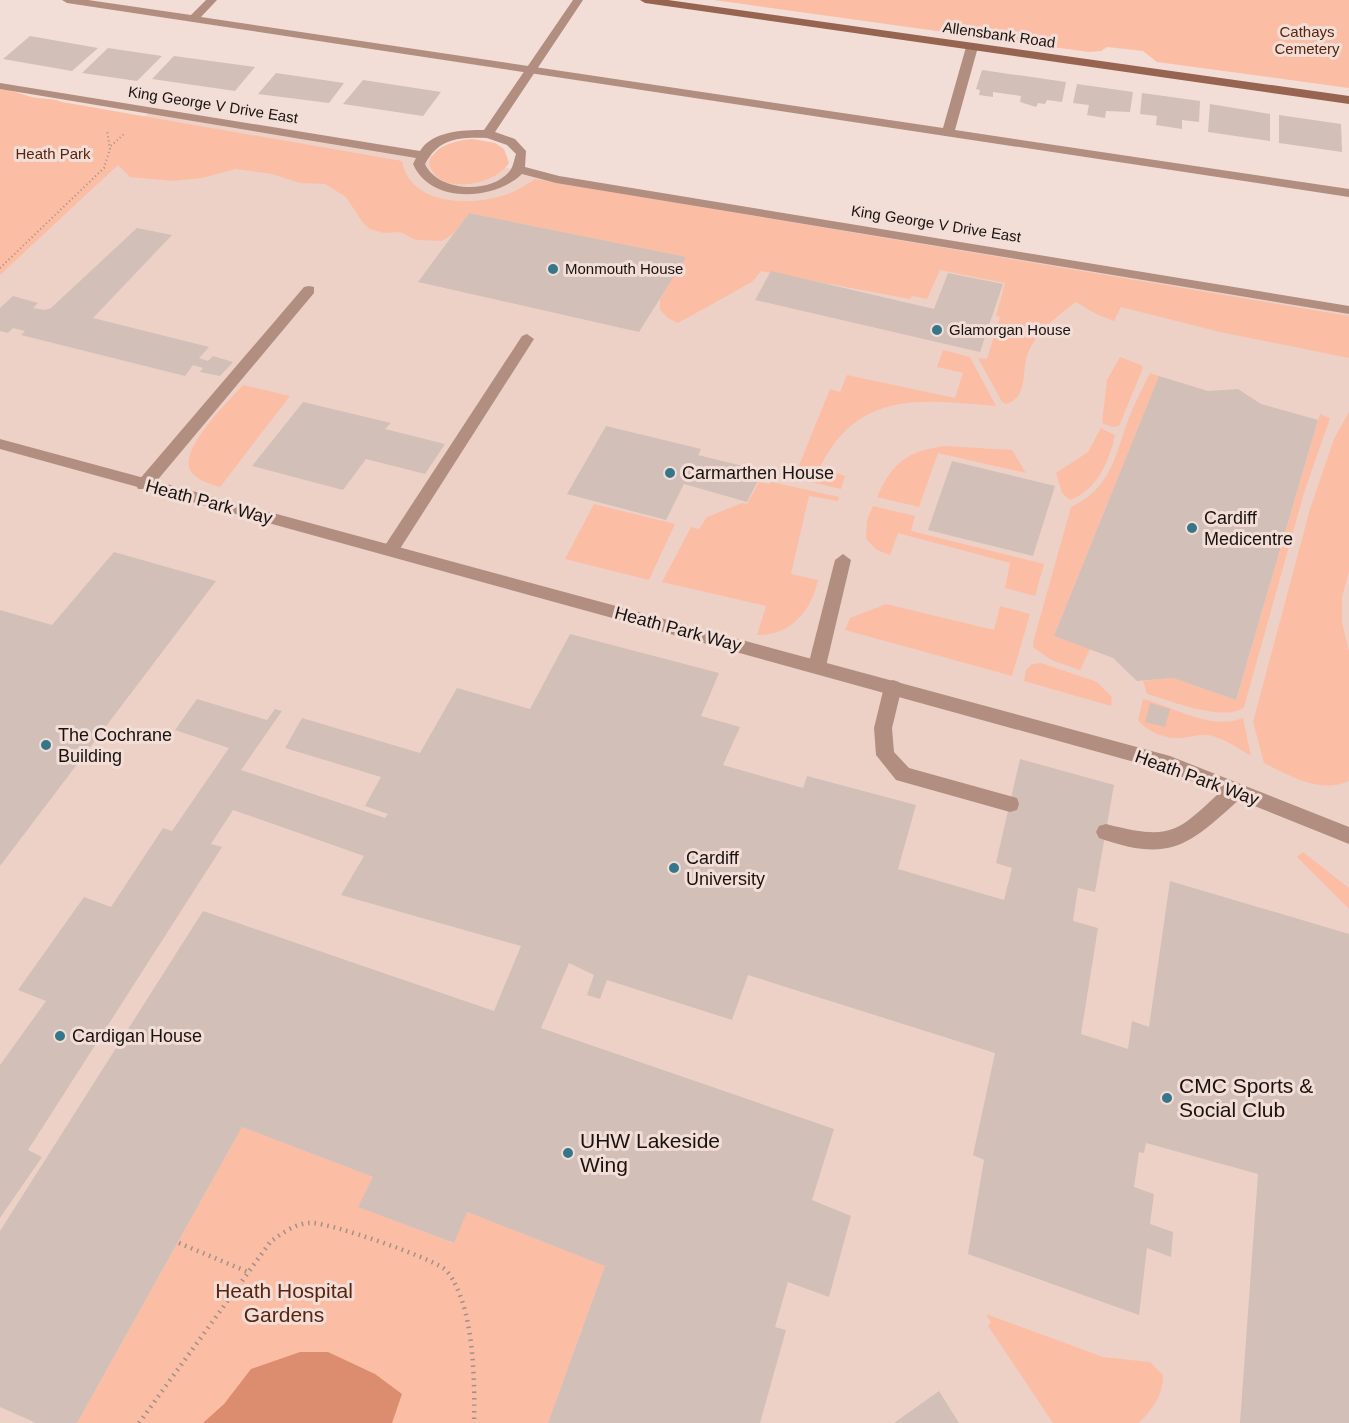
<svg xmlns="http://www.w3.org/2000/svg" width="1349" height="1423" font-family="Helvetica,sans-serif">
	<rect width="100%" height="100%" fill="#f2ded6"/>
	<polygon fill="#edd1c7" points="151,111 544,174 1349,313 1349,1423 0,1423 0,247"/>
	<g fill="#fcbda5">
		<polygon points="714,0 1349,0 1349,88 1157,62 1143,51 1107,47 1101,51 1089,52"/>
		<path d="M0,88C10,90 19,93 28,96C40,100 50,97 62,102L402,161C410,207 475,207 510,193C519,190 527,184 535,179L1349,316V358L1220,332L1121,307L1114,321L1096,314L1076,302C1058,316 1037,331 1028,353C1021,370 1029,398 1006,404L1002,402L978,358L987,359L1000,317L996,316L1005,283L940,270L927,299L912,296L910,299L761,271L752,282L678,323L668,318L660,310V299L685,257L469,213L453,234L442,241L416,240L400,232L384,233L370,229L363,223L346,197L325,184L300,183L272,174L236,169L202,178L173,181L130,177L118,165L0,275Z"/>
		<path d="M472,139L495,143L504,149L509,163C495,186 435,197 429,162C436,145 454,141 472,139Z"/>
		<path d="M943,350L970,357L996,406C922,400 859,389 820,467L845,476L841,489L794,478L830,389L840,392L847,375L955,398L963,373L937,367Z"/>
		<polygon points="1120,357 1141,365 1143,368 1119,426 1112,427 1102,423 1107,380"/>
		<path d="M1150,373L1159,376L1054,636L1090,649L1080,670L1051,660L1033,647L1034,639L1071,507C1113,487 1115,454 1130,415C1136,401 1143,387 1150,373Z"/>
		<path d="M243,385L290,396L220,487C210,484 192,479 189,467C184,444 228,402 243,385Z"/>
		<path d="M1349,412V572L1342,597V622L1349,651V781C1319,794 1291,776 1264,763L1253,722L1310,509L1334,439Z"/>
		<path d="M1320,414L1330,418L1304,493L1244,707C1226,723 1168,700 1147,694L1143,681L1173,678L1236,700Z"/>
		<path d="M1101,428L1115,435C1109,462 1097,490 1070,500L1062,493L1056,473L1088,452Z"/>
		<path d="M945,446L1012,450L1026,473L938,453L919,507L877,497C892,463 907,451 945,446Z"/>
		<path d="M759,482L769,484L772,482L839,497L838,501L809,496L791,574L818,580C811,612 790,636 757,635L766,606L662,582L691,527L699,529L707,517L742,503L747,504Z"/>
		<polygon points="594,504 675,524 649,580 565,559"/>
		<polygon points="873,506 915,516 911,531 1044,564 1035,596 1005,588 1010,563 898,533 890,555 877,550 866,539 867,520"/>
		<polygon points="886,604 994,630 1000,606 1030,614 1012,676 845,630 850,618"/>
		<polygon points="1041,663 1097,682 1112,697 1111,706 1024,681 1026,670 1032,664"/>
		<path d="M1143,699C1175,707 1210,731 1243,718L1251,756C1238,748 1224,738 1208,735C1197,734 1186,739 1175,738C1163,738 1145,730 1138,720Z"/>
		<polygon points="1303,852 1349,888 1349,909 1297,857"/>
		<polygon points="242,1127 373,1177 359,1207 453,1243 467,1212 605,1266 548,1423 77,1423"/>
		<path d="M986,1314L1103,1357L1150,1362L1163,1375C1164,1394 1152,1410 1139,1423H1053L988,1326L991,1322Z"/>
	</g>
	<polygon fill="#dc8d6f" points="300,1352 328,1352 375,1374 402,1394 392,1423 203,1423 224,1404 251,1369"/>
	<g fill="#d2bfb7">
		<polygon points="30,36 98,48 72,71 3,59"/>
		<polygon points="108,48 162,56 137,81 82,73"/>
		<polygon points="174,56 255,67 235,91 152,79"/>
		<polygon points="982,70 1066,82 1062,102 1047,100 1045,104 1038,103 1036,107 1020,102 1021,96 993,92 993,97 979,95 980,90 976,89"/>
		<polygon points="276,73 344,83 329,103 258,94"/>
		<polygon points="363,80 441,92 423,116 343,104"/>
		<polygon points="1077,84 1133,92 1130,112 1106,111 1105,118 1087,115 1089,105 1073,103"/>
		<polygon points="1142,93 1200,101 1199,122 1182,120 1182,129 1156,125 1157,116 1140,114"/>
		<polygon points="1210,104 1270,114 1270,141 1208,132"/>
		<polygon points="1279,115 1341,124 1342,152 1279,143"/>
		<polygon points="469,213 686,257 639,332 418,282"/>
		<polygon points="137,228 172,235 93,318 209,347 199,358 208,361 213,356 233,362 220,376 200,372 203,368 193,365 185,376 21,335 25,331 13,328 8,333 0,331 0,308 13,296 38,303 33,308 45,310 51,308"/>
		<polygon points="771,271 934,309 948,273 1003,284 980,352 755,300"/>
		<polygon points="1159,376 1208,391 1238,389 1261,404 1318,420 1236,700 1173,678 1137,681 1113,658 1054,636"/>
		<polygon points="303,402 391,423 385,429 445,444 425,474 366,459 343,490 252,466"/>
		<polygon points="606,426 701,449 698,455 763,471 747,502 684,484 666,520 567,494"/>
		<polygon points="952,461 1055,486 1033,556 928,530"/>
		<polygon points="114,552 216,581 0,866 0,610 52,625"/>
		<polygon points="570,634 719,673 701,716 740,727 723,765 803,788 807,776 916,805 898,869 1004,900 1012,868 996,863 1020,759 1114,785 1095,892 1078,888 1073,921 1098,928 1081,1034 1128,1049 1132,1021 1149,1027 1170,881 1349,934 1349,1423 1240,1423 1258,1174 1146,1143 1144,1153 1139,1152 1134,1187 1154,1194 1150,1224 1173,1232 1171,1257 1147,1248 1139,1315 968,1254 984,1160 973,1155 995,1053 748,975 732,1020 607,980 600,999 587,995 594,975 569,963 541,1028 834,1129 812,1200 851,1216 829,1297 788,1282 775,1327 786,1330 760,1423 548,1423 605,1266 467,1212 454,1243 358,1207 373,1177 242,1127 77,1423 36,1423 0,1407 0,1231 203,911 494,1011 521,946 341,895 364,856 233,810 211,844 222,847 28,1150 42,1157 0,1218 0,1065 46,1001 18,990 84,897 111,907 163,828 172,831 229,748 175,730 197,699 267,720 275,709 282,711 241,770 385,818 388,814 365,806 381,777 285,748 302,718 420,753 457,688 530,709"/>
		<polygon points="1150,703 1170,709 1165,727 1145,722"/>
		<polygon points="939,1391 959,1423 894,1423"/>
	</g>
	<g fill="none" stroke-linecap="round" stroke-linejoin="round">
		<g stroke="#9f908a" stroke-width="2" stroke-dasharray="1 3" stroke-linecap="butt">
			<polyline points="111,146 125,133"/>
			<polyline points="0,268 104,168 110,149 107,131"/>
		</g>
		<g stroke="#9f908a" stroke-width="4.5" stroke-dasharray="1.5 5" stroke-linecap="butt">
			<polyline points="179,1243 248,1272"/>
			<path d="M139,1423L271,1241C283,1233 297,1222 313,1223C333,1224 426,1256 443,1268C448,1271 452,1278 454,1282C474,1318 475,1383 474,1423"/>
		</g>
		<g fill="#b18e80" fill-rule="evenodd">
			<polygon points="62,0 88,0 191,15 206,0 217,0 201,17 943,128 966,47 972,44 978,47 955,130 1349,189 1349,197 67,3"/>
			<polygon points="309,286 314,287 314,293 150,489 138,489 136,485 138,481 304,287"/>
			<polygon points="527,334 534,339 396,555 384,555 382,551 384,547 522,336"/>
			<polygon points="843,554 851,560 826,666 823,671 811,671 808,666 835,560"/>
			<polygon points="893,680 899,682 902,687 892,728 894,752 909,768 1017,798 1019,804 1017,810 1010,812 896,780 876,755 874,728 884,687 887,682"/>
			<path d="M1235,783L1242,785L1244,791L1242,797C1190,844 1172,864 1099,838L1096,832L1099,826L1106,824C1176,842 1177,831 1228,785Z"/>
		</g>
		<g fill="#b18e80" fill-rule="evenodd">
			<path d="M573,0H583L495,132L515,139L526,151L525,167L559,176L1349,306V314L556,183L522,174C494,201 430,204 413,164L416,158L0,89V83L420,151C432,131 463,130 484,130ZM487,138L507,145L516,154C514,160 513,168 509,172C489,195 437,191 425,164C439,138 459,137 487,138Z"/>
			<polygon points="0,439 1170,756 1349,827 1349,844 1167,771 0,449"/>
		</g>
		<polygon fill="#976451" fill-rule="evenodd" points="640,0 668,0 1349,96 1349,104 645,3"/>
	</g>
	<g fill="#36768a" stroke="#f2ded6" stroke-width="2">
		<circle cx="553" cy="269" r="6"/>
		<circle cx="937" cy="330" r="6"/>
		<circle cx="670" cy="473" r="6"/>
		<circle cx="1192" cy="528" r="6"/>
		<circle cx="46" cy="745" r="6"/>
		<circle cx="674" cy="868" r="6"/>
		<circle cx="60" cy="1036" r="6"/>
		<circle cx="1167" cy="1098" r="6"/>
		<circle cx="568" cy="1153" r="6"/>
	</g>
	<g text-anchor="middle" stroke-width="6" stroke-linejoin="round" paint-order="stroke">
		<g font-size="15" fill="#572510" stroke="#f2ded6">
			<text x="1307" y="37">Cathays<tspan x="1307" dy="17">Cemetery</tspan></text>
			<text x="53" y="159">Heath Park</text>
		</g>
		<g font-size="15" fill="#191210" stroke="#f2ded6">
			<text transform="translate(999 35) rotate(8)" y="5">Allensbank Road</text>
			<text transform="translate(213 105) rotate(9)" y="5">King George V Drive East</text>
			<text transform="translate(936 224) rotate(9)" y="5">King George V Drive East</text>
		</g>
		<g font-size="15" fill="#191210" stroke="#f2ded6" text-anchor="start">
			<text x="565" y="274">Monmouth House</text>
			<text x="949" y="335">Glamorgan House</text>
		</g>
		<g font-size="18" fill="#191210" stroke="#f2ded6" text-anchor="start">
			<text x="682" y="479">Carmarthen House</text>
			<text x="1204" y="524">Cardiff<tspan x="1204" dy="21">Medicentre</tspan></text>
			<text x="58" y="741">The Cochrane<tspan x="58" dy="21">Building</tspan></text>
			<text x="686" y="864">Cardiff<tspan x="686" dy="21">University</tspan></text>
			<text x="72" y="1042">Cardigan House</text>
		</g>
		<g font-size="18" fill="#191210" stroke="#f2ded6">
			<text transform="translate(209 502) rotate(15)" y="6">Heath Park Way</text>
			<text transform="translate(678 629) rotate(15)" y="6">Heath Park Way</text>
			<text transform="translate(1197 778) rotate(20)" y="6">Heath Park Way</text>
		</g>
		<g font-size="21" fill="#191210" stroke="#f2ded6" text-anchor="start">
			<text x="1179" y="1093">CMC Sports &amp;<tspan x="1179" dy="24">Social Club</tspan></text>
			<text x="580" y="1148">UHW Lakeside<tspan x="580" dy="24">Wing</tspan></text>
		</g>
		<g font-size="21" fill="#572510" stroke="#f2ded6">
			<text x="284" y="1298">Heath Hospital<tspan x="284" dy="24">Gardens</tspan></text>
		</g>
	</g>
</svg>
